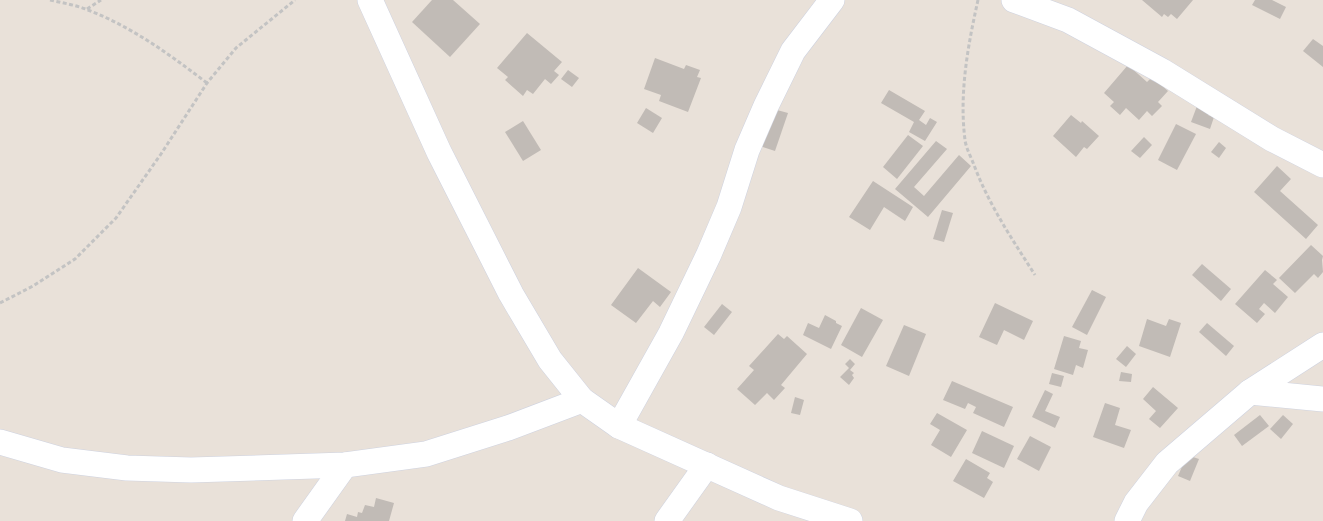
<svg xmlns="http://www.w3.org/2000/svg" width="1323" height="521" font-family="'DM Sans',sans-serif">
	<rect width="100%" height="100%" fill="#e9e1d9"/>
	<g fill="#c1bbb6">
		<polygon points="432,0 453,0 480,24 450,57 412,22"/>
		<polygon points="1142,0 1193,0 1177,19 1171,14 1168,17 1164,14 1162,17"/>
		<polygon points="1255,0 1272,0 1286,7 1280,19 1252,5"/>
		<polygon points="527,33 562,62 554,71 559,75 551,84 545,79 533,94 527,90 523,96 505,80 508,77 497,68"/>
		<polygon points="1313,39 1323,46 1323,67 1303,51"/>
		<polygon points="655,58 684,69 686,65 700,70 697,77 701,78 688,112 659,101 661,95 644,89"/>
		<polygon points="1128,65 1147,82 1152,77 1168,91 1158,102 1162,106 1152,116 1147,111 1139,120 1126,108 1120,115 1110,106 1114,102 1104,93"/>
		<polygon points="568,70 579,78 572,87 561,79"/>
		<polygon points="889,90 925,111 919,120 926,125 930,118 937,122 925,141 909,132 914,122 881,103"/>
		<polygon points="1197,106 1210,110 1208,115 1214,117 1210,129 1191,122"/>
		<polygon points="766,107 788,113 775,151 754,144"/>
		<polygon points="646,108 662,118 653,133 637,123"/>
		<polygon points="1071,115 1081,123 1082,121 1099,136 1087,149 1084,147 1076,157 1053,136"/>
		<polygon points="523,121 541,150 523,161 505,132"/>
		<polygon points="1176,124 1196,134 1177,170 1158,160"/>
		<polygon points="908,135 923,146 897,179 883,167"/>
		<polygon points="1144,137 1152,145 1140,158 1131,151"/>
		<polygon points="936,141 947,149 914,187 924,196 959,155 971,166 928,217 895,189"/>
		<polygon points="1219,142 1226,148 1219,158 1211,152"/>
		<polygon points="1277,166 1291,179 1280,191 1318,225 1306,239 1254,192"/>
		<polygon points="873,181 913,207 905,221 884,207 870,230 849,217"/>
		<polygon points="942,210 953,213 944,242 933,239"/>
		<polygon points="1311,245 1323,256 1322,260 1323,272 1318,278 1314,274 1295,293 1279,278"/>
		<polygon points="1202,264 1231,289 1221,301 1192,275"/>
		<polygon points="638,268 671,292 660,307 653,301 636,323 611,305"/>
		<polygon points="1265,270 1277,280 1273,284 1288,297 1275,313 1264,303 1259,309 1265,314 1257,323 1235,304"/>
		<polygon points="1092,290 1106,297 1087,335 1072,327"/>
		<polygon points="995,303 1033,321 1024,340 1004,330 997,345 979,337"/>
		<polygon points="722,304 732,312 714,335 704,327"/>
		<polygon points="861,308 883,320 862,357 841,345"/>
		<polygon points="825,315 836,321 836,323 842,326 831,349 803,335 808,323 819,328"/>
		<polygon points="1147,319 1166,326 1169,319 1181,323 1170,357 1139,346"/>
		<polygon points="1207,323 1234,346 1226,356 1199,332"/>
		<polygon points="904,325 926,334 909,376 886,366"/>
		<polygon points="778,334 784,339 787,336 807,354 781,385 785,388 774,400 767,393 755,405 737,389 754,370 749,366"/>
		<polygon points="1064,336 1081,341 1079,348 1088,350 1083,368 1076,365 1073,375 1054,369"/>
		<polygon points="1127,346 1136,354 1126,367 1116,359"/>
		<polygon points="850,359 855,364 850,370 854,373 852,375 854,378 849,385 840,377 849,368 845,364"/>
		<polygon points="1121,372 1132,374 1131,382 1119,381"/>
		<polygon points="1052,373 1064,376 1061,387 1049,384"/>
		<polygon points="952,381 1013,407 1004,427 973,413 976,407 968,403 965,409 943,400"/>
		<polygon points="1153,387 1178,408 1160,428 1149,419 1156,411 1143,399"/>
		<polygon points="1045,390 1053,394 1045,411 1060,417 1055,428 1032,417"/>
		<polygon points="795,397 804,400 800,415 791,413"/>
		<polygon points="1105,403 1120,408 1115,425 1131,430 1124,448 1093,437"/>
		<polygon points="937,413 967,430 951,457 931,445 940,430 930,424"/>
		<polygon points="1260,415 1269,426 1242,446 1234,435"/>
		<polygon points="1283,415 1293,424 1281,439 1270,429"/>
		<polygon points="982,431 1014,446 1004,468 972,453"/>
		<polygon points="1030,436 1051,447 1039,471 1017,459"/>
		<polygon points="1187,455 1199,459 1190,481 1178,476"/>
		<polygon points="966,459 990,473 987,478 993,482 984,498 953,481"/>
		<polygon points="376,498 394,503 389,521 345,521 347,514 357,517 358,512 362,513 365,505 374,507"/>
	</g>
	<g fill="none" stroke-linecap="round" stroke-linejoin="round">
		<defs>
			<g id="minor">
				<polyline points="370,0 439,152 511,294 550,360 582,400 619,426 779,498 850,521"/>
				<polyline points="1014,0 1068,20 1162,71 1272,139 1323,165"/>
				<polyline points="1250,392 1323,399"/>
				<polyline points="619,426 671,333 709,254 729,207 747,150 766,106 793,51 832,0"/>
				<polyline points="0,442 62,460 127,468 191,470 345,465 426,454 508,428 582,400"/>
				<polyline points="305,521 345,465"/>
				<polyline points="667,521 707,465"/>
				<polyline points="1127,521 1136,503 1167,463 1250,392 1323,345"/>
			</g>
		</defs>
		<use href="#minor" stroke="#cfd3e0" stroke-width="26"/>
		<g stroke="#c3c3c3" stroke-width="3" stroke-dasharray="4 2.5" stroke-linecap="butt">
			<path d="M50,0C63,3 76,5 88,10C132,27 169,54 207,83"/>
			<path d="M978,0C968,45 959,93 965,140C966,148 971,157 974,165C989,205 1012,239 1035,275"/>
			<polyline points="87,9 101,0"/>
			<polyline points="0,303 33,286 75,259 116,218 161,154 207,83 236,48 295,0"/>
		</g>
		<use href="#minor" stroke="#fff" stroke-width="25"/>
	</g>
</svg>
